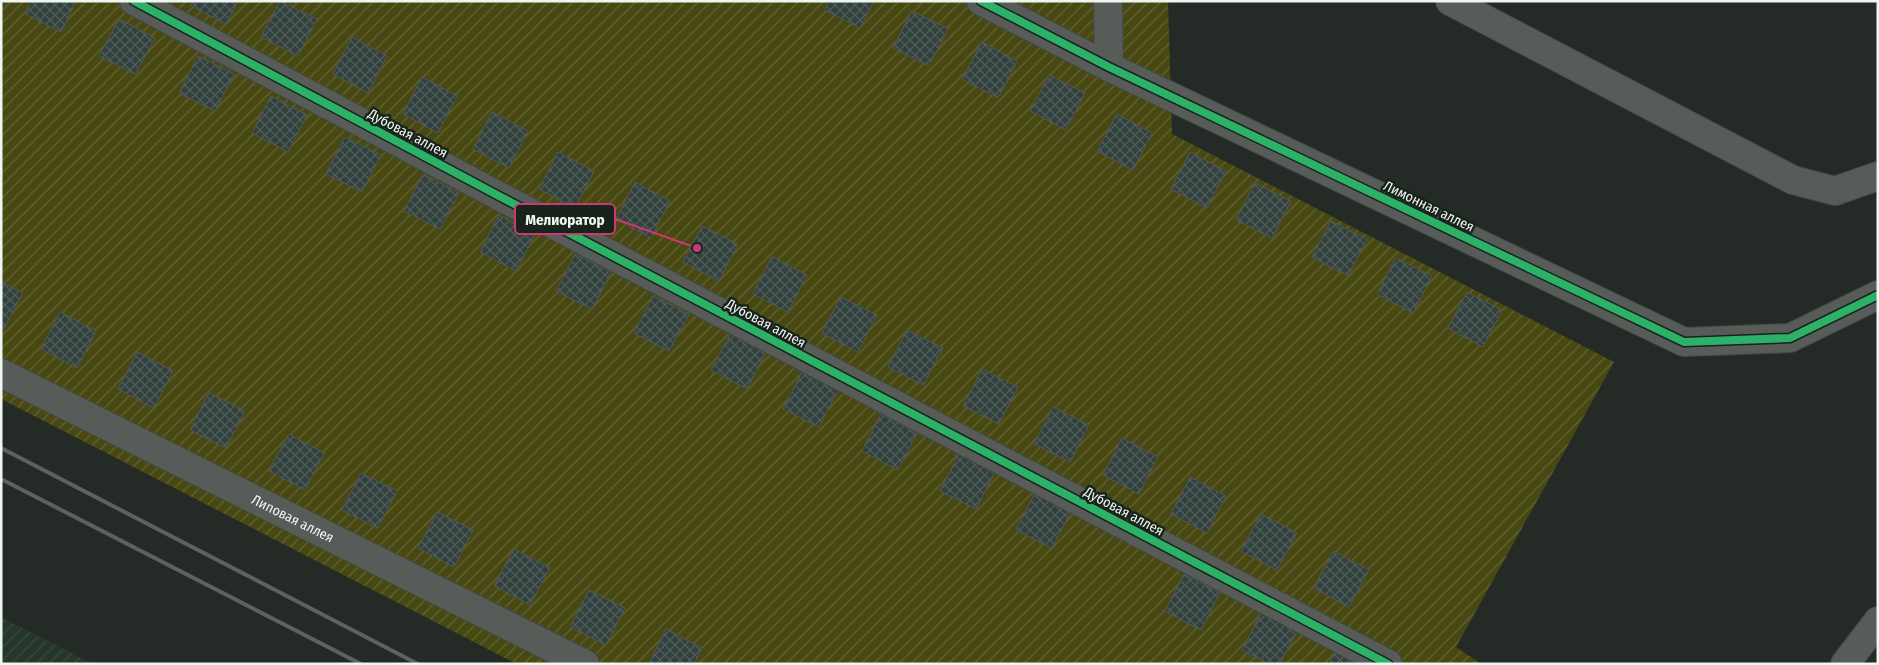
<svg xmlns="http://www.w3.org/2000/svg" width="1879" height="665" font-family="'Fira Sans Condensed',sans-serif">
	<defs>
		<pattern id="industrial-furrows" width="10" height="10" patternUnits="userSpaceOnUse" patternTransform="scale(1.25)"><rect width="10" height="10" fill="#26362b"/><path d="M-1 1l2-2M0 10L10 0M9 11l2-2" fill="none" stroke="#3b4a40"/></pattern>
		<pattern id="garden-furrows" width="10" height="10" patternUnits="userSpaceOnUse" patternTransform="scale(1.25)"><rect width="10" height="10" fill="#484812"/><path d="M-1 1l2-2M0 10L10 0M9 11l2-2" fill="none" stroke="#636335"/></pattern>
		<pattern id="building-cross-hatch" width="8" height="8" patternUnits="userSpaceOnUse" patternTransform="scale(1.25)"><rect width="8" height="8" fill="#32413d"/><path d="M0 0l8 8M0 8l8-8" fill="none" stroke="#505d5a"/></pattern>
	</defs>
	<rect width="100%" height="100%" fill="#242a26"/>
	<polygon fill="url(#industrial-furrows)" points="1,617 93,664 1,664"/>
	<polygon fill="url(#garden-furrows)" points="1,1 1168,1 1172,134 1614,362 1456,647 1481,664 517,664 1,399"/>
	<g fill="url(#building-cross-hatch)" stroke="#515654">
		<polygon points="31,1 76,1 61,32 25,14"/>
		<polygon points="193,1 238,1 226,24 191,6"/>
		<polygon points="280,1 317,19 298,56 261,37"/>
		<polygon points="829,1 874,1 860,28 825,10"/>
		<polygon points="912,11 948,29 929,66 893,48"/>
		<polygon points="119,19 155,38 135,74 99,56"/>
		<polygon points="352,37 387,56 368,93 333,74"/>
		<polygon points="982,42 1017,61 998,98 962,79"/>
		<polygon points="198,56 234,74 215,111 179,93"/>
		<polygon points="1049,75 1085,93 1066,130 1030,111"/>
		<polygon points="422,77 457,96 438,133 403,114"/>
		<polygon points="271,96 307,115 288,152 252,133"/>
		<polygon points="492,112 528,131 509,168 473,149"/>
		<polygon points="1117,114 1152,133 1133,170 1097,151"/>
		<polygon points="345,137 381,155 362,192 326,174"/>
		<polygon points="558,152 594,171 575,208 539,189"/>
		<polygon points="1190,152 1226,171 1207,208 1171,189"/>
		<polygon points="423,174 459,193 440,229 404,211"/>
		<polygon points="635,182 670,201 651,238 616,219"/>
		<polygon points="1255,183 1291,201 1272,238 1236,220"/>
		<polygon points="499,215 535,234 516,271 480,252"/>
		<polygon points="1331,221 1367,239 1348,276 1312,257"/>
		<polygon points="702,226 738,244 719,281 683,262"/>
		<polygon points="575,254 611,272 592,309 556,291"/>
		<polygon points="772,257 807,275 788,312 753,294"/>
		<polygon points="1396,258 1432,276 1413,313 1377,294"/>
		<polygon points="1,282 23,293 3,330 1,329"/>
		<polygon points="1467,292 1502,310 1483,347 1448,328"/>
		<polygon points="653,296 689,314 669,351 634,333"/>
		<polygon points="841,297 877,315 858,352 822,333"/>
		<polygon points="60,312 96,331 77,368 41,349"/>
		<polygon points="907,330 943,348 923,385 888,367"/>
		<polygon points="730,334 766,352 747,389 711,370"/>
		<polygon points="137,352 173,371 154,408 118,389"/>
		<polygon points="982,369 1018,387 999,424 963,406"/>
		<polygon points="802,372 838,390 819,427 783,409"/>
		<polygon points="209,393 245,411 226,448 190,430"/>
		<polygon points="1053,407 1089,425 1070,462 1034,444"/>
		<polygon points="881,414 917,433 898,470 862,451"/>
		<polygon points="289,434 324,453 305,490 269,471"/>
		<polygon points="1122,438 1158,457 1139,494 1103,475"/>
		<polygon points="959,454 995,472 976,509 940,491"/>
		<polygon points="361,473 397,491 378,528 342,510"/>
		<polygon points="1190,477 1226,496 1207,533 1171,514"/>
		<polygon points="1035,493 1071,511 1052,548 1016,530"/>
		<polygon points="437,512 473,530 454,567 418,548"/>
		<polygon points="1261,514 1297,533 1277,570 1241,551"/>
		<polygon points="514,549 550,568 530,605 494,586"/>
		<polygon points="1333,551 1369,570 1349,607 1314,588"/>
		<polygon points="1184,574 1220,593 1201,630 1165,611"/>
		<polygon points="589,590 625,608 606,645 570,627"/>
		<polygon points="1261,613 1297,631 1280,664 1270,664 1242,650"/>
		<polygon points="666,629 702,648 694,664 649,664"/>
		<polygon points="1335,652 1357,664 1329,664"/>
	</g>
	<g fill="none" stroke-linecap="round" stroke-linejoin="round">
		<defs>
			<g id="minor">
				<polyline points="134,1 499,196 1388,664"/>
				<polyline points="981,1 1109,67 1684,342 1790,338 1878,295"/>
				<polyline points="1108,1 1109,67"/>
				<polyline points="1450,1 1793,180 1835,191 1878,176"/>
				<path id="s1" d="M1,373L585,664"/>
				<polyline points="1845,664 1878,621"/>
			</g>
		</defs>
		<use href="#minor" stroke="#434844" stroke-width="30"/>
		<use href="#minor" stroke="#575c59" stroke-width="28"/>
		<g stroke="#5e625f" stroke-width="4">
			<polyline points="1,448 418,664"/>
			<polyline points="1,479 361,664"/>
		</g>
		<defs>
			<g id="cycleway">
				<polyline points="134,1 499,196 1388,664"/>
				<polyline points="981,1 1109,67 1684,342 1790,338 1878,295"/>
			</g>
		</defs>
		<use href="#cycleway" stroke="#18231b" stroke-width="11"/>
		<use href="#cycleway" stroke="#2db169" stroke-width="8"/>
	</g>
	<g text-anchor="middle" stroke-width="5" stroke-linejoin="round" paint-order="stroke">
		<g font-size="14" fill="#eff6f1" stroke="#18231b">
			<text transform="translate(408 133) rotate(28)" y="5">Дубовая аллея</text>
			<text transform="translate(1429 206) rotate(26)" y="5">Лимонная аллея</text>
			<text transform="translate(766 323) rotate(28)" y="5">Дубовая аллея</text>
			<text transform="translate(1124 511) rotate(28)" y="5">Дубовая аллея</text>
			<text dy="5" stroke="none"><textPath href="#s1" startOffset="326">Липовая аллея</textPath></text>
		</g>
	</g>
	<path fill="none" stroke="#c93972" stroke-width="2" d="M697 248L615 219"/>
	<circle fill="#c93972" stroke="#18231b" stroke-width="2" cx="697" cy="248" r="5"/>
	<rect fill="#18231b" stroke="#c93972" stroke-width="2" x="515" y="204" width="100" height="30" rx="5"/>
	<g font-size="15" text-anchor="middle" font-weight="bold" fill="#eff6f1">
		<text x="565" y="225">Мелиоратор</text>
	</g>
	<rect width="1879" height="665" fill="none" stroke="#eff6f1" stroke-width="5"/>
</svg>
